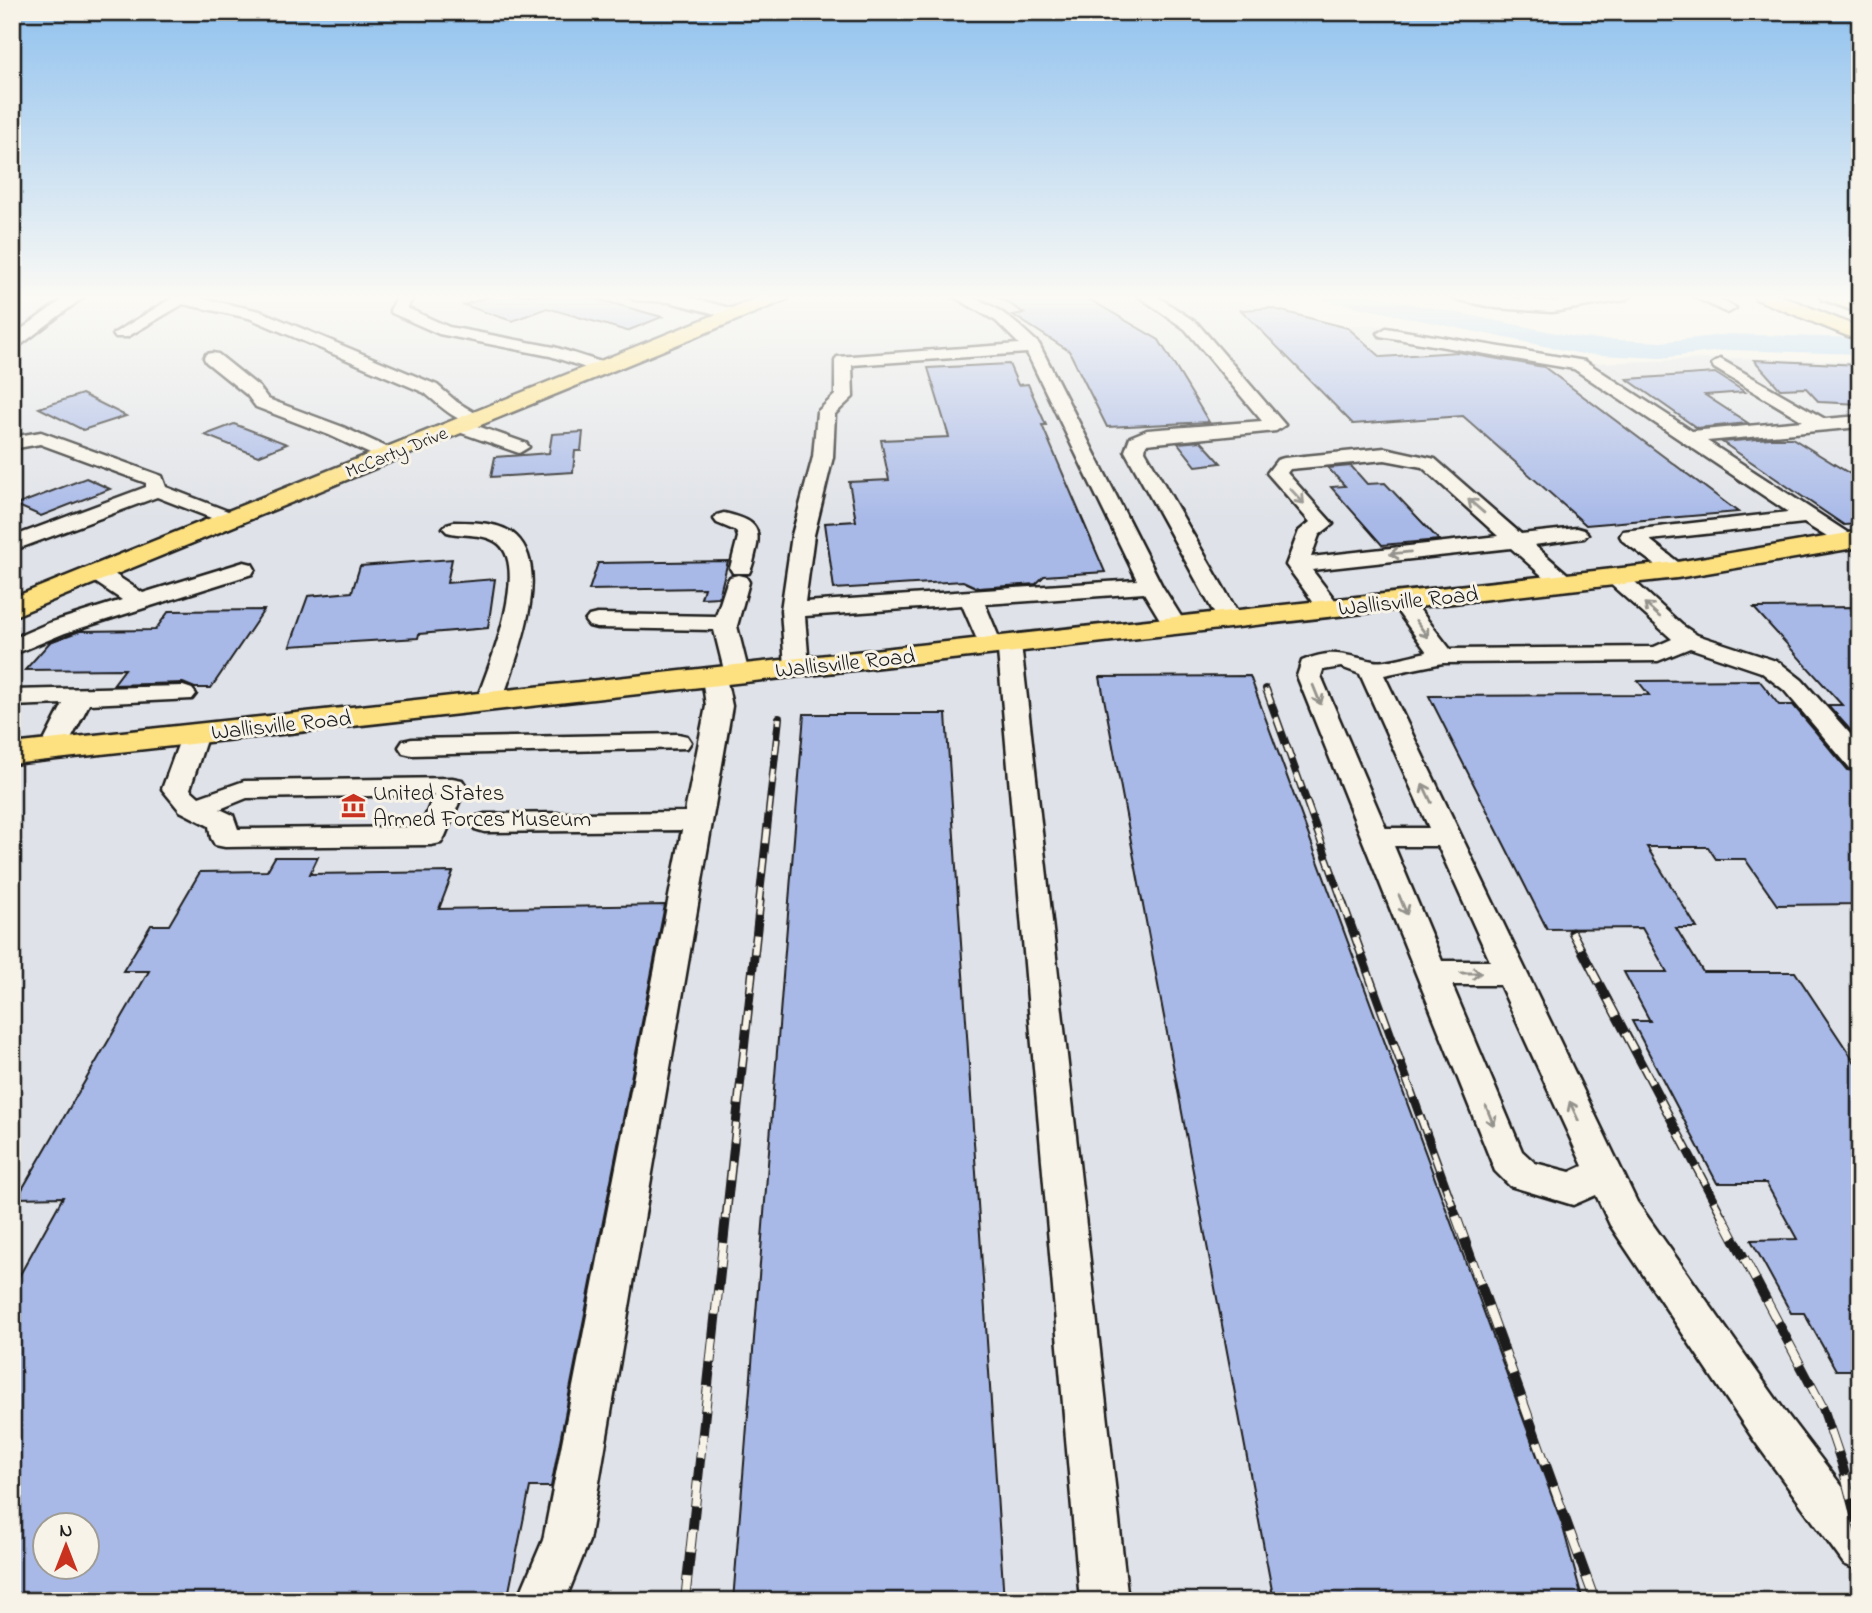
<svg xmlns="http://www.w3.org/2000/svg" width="1872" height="1613" font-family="'Indie Flower',sans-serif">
	<rect width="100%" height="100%" fill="#f7f3e8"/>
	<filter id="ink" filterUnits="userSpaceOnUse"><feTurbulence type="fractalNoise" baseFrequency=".0143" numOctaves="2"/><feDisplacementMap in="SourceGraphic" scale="14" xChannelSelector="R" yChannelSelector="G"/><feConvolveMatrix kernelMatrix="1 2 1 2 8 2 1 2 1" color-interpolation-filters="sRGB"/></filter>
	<g filter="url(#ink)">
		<path fill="#dfe2e8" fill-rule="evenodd" d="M12,295H1213L1346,326L1369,324L1592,363L1735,358L1860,362V1601H12ZM46,1526H88V1568H46Z"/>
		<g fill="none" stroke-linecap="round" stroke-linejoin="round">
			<polygon fill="#add5f7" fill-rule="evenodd" points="1321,295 1369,295 1582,338 1661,342 1729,334 1860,338 1860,354 1729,350 1661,358 1582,354 1333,302 1325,300"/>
		</g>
		<g fill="#a8b9e8" stroke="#1c1c1c" stroke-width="2" fill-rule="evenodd">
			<polygon points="493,295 583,295 662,317 627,331 547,308 512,321 464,305"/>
			<polygon points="995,295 1082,295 1159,340 1209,422 1107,427 1069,351 1013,315 1024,313"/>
			<polygon points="1270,308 1348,328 1381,357 1458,352 1544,367 1738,512 1586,525 1463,416 1353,424 1241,310"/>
			<polygon points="1754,360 1860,365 1860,404 1819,402 1806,388 1780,389"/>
			<polygon points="1009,364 1018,385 1028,384 1046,425 1042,425 1105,572 1044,576 1036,584 978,588 963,581 834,589 825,523 856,521 849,482 889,480 881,440 949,437 928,368"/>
			<polygon points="1715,373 1745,392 1705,395 1748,423 1697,428 1627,379"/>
			<polygon points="82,394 126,416 83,430 39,408"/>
			<polygon points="234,424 287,444 258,456 205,435"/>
			<polygon points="583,432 581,451 575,451 573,472 491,477 495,457 549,453 552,434"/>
			<polygon points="1770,438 1792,438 1860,480 1860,524 1844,525 1722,442"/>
			<polygon points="1201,441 1221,463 1196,466 1178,443"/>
			<polygon points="1351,466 1367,484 1385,483 1439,540 1382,545 1331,487 1345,486 1328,468"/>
			<polygon points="86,478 110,489 41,516 16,505"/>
			<polygon points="452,559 447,583 495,579 488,628 419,634 418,638 290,646 308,596 352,592 360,566"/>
			<polygon points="728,561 719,597 701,598 704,588 589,590 598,563"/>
			<polygon points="1860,607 1860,741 1828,705 1842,705 1754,608"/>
			<polygon points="264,610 211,688 195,688 183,683 113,685 125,669 25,670 50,642 80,631 155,630 169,611"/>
			<polygon points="1250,676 1562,1524 1583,1601 1274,1601 1100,677"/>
			<polygon points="1759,680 1779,705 1793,705 1848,770 1860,773 1860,904 1777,905 1745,859 1716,859 1708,847 1647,847 1697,928 1676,928 1703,972 1795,972 1860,1070 1860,1370 1836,1370 1804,1313 1791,1313 1751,1240 1797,1239 1766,1183 1717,1183 1632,1021 1650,1021 1624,972 1667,972 1642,928 1547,929 1429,696 1649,695 1638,681"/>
			<polygon points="804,714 946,714 1004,1601 733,1601"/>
			<path d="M275,857H318L310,874L453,872L439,909L665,905L551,1487H530L507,1601H12V1289L63,1197L17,1198L149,971H123L151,925H169L200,872L267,871ZM46,1525H88V1567H46Z"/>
		</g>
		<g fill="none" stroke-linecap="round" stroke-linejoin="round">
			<defs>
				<g id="minor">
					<polygon points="69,295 86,295 18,347 12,349 12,336"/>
					<path d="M177,295H196L195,297L260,311L437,385L457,402L485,419L482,423C462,428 439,405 425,393L249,318L183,304L127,337H115L113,334Z"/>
					<polygon points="399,295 415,295 407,308 449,327 554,347 607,364 610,368 601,373 550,356 439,334 392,313 390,310"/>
					<polygon points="627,295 681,295 741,311 743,314 735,319 670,302 634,300"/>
					<path d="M951,295C988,295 1013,320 1039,344L1162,586L1187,626L1183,631H1167L1144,593L985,604L1000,640L1009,637L1017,639L1021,644L1128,1601H1080L998,651H982L962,605L805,616L809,667L806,672L797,674L788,672L785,667L781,610L792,535L813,457L817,412L835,395V361L837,357L1019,344L996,321ZM1027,353L1137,580L805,602L814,535L833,457L835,414L853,397L852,365Z"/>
					<polygon points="1137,295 1155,295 1197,323 1285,425 1276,431 1146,444 1145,451 1242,620 1238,625 1222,625 1218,620 1125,451 1130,437 1147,430 1262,421 1185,329"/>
					<polygon points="1448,295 1480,295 1552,302 1596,295 1632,295 1625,300 1552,312 1496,308 1450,298"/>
					<polygon points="1691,295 1711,295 1736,308 1728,313 1723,311"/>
					<polygon points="1386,328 1585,361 1692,431 1803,421 1714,368 1712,364 1720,359 1825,419 1860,416 1860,427 1707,441 1859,540 1856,545 1840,545 1804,523 1650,540 1688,570 1685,575 1669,575 1623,541 1620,536 1623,531 1788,512 1574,369 1380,336 1378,333"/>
					<polygon points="212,353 218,354 259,387 268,399 343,427 395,451 398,455 388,461 381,459 329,435 256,407 247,395 206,362 204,358 206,354"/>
					<polygon points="460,420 526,443 529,447 519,453 453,430 451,426"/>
					<polygon points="41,432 162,476 166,487 238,515 241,519 238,523 224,523 157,497 12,551 12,537 146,487 146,483 40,444 12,449 12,437"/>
					<path d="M1385,448L1435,459L1521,534L1577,528L1584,530L1588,534L1584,538L1534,545L1572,578L1575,583L1572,588H1556L1511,548L1312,570L1342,609L1338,614H1322L1286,565L1299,531L1310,522L1267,473L1277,460L1284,458ZM1385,460L1422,467L1498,536L1311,557L1319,535L1333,524L1287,473L1290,469Z"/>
					<path d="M724,513C748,519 763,523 756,550C754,558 753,566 749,573H733L730,568L738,537L736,531L717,523L714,519L717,515Z"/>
					<path d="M454,522C473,522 501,522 516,536C553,571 515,661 502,701L498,706L489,709L480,706L476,701C488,670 529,570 499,544C484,532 464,537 447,532L443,528L447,524Z"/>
					<polygon points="244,562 252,564 255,569 252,574 65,633 12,655 12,639 49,623 122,600 89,578 86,573 89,568 105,568 143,593"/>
					<path d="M1616,570L1624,572L1682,625L1697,635L1779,662L1802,680L1860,745V770L1850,768L1784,690L1761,672L1690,648L1658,661L1443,663L1384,675L1637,1202L1786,1413L1860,1510V1571L1844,1564L1756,1443L1610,1225L1596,1195L1573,1205L1510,1186L1495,1171L1297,676L1302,661C1332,648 1344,655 1373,661C1384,664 1414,654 1427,652L1390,601L1393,596H1409L1450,649L1654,647L1672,639L1608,582L1605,577L1608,572ZM1341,667L1360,674L1429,828H1386L1321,676L1323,670ZM1394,846H1438L1490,961H1442ZM1452,985H1500L1583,1166L1570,1172L1535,1163L1522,1151Z"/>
					<polygon points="738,575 746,577 749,582 737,626 749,674 746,679 737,681 728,679 725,674 714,630 597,628 589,626 585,621 589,616 597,614 716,616 727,582 730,577"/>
					<polygon points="714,670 723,672 726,677 732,706 589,1541 565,1601 517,1601 543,1540 682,830 485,832 475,829 471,823 475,817 485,814 685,812 706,706 702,677 705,672"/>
					<polygon points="183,686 192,689 196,694 192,699 89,704 66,749 62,755 53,757 44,755 40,749 63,704 12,706 12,690"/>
					<path d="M195,726L204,728L208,734L190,789L199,797L244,781L452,778L462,780L466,786L445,836L441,843L431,845L225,847L215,845L211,838L209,826L180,811L162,789L182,734L186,728ZM434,795L421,827L238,829L233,815L220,809L247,798Z"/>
					<polygon points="678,734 687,736 691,742 687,748 412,755 403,753 399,747 403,741 412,739"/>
				</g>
				<g id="major">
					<polygon points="764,295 790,295 788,299 12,617 12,598"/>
					<polygon points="1754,295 1780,295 1860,328 1860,341 1756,299"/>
					<polygon points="1860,531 1860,547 1677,578 12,764 12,744 1677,562"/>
				</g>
				<polygon id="highway" points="1819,295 1848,295 1860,299 1860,313 1822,299"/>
			</defs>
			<use href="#minor" stroke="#1c1c1c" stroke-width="5"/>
			<use href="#major" stroke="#1c1c1c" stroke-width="5"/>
			<use href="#highway" stroke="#1c1c1c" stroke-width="6"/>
			<use href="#minor" fill="#f7f3e8" fill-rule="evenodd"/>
			<use href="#major" fill="#fde080" fill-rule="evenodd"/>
			<use href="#highway" fill="#fde080" fill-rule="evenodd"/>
			<defs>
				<g id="rail-far2">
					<polyline points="1266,689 1343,903"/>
					<polyline points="759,903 779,718"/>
				</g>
				<g id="rail-far1">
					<polyline points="1342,901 1457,1218"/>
					<polyline points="1572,932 1723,1218"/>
					<polyline points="726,1218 760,901"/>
				</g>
				<g id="rail">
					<polyline points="1456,1216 1595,1601"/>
					<polyline points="1722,1216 1823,1408 1842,1464 1860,1534"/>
					<polyline points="685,1601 726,1216"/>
				</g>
			</defs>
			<use href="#rail-far2" stroke="#1c1c1c" stroke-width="8"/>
			<use href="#rail-far1" stroke="#1c1c1c" stroke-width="9"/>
			<use href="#rail" stroke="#1c1c1c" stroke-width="10"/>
			<use href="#rail-far2" stroke="#f7f3e8" stroke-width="5" stroke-dasharray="15" stroke-linecap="butt"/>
			<use href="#rail-far1" stroke="#f7f3e8" stroke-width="6" stroke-dasharray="19" stroke-linecap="butt"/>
			<use href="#rail" stroke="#f7f3e8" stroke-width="8" stroke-dasharray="24" stroke-linecap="butt"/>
		</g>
		<defs><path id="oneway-shaft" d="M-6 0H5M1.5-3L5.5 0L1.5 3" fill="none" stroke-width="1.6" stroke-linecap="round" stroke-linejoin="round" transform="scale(1.75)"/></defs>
		<g stroke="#94928c">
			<use href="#oneway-shaft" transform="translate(1297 496) rotate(47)"/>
			<use href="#oneway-shaft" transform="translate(1476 506) rotate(-139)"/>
			<use href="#oneway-shaft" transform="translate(1400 553) rotate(174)"/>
			<use href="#oneway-shaft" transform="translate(1652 610) rotate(-138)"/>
			<use href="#oneway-shaft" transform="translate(1422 629) rotate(54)"/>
			<use href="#oneway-shaft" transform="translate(1317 695) rotate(68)"/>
			<use href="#oneway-shaft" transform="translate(1427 793) rotate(-115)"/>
			<use href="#oneway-shaft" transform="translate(1403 905) rotate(68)"/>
			<use href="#oneway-shaft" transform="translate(1471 973)"/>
			<use href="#oneway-shaft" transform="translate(1574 1111) rotate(-115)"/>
			<use href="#oneway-shaft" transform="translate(1490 1116) rotate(68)"/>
		</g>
	</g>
	<linearGradient id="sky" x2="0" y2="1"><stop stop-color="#90c1ee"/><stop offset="0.57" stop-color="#fbfaf5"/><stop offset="1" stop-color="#fbfaf5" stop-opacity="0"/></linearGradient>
	<rect width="1872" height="521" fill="url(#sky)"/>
	<defs>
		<symbol id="museum-bare" viewBox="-9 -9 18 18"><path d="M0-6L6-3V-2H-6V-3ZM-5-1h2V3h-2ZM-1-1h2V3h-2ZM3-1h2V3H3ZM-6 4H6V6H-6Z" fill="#c8321e" stroke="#f7f3e8" stroke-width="2.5" paint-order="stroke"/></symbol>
	</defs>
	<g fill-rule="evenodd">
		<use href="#museum-bare" x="336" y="788" width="35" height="35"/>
	</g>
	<g text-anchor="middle" stroke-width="6" stroke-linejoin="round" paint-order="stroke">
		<g font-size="19" fill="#1c1c1c" stroke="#f7f3e8">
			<text transform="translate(396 451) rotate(-22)" y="7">McCarty Drive</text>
		</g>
		<g font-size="23" fill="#1c1c1c" stroke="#f7f3e8">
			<text transform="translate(1408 600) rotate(-6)" y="8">Wallisville Road</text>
			<text transform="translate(845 662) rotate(-6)" y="8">Wallisville Road</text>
			<text transform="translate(281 724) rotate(-6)" y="8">Wallisville Road</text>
		</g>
		<g font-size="23" fill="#1c1c1c" stroke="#f7f3e8" text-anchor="start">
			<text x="373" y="800">United States<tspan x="373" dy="26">Armed Forces Museum</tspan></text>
		</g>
	</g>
	<rect width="1872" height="1613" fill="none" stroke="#f7f3e8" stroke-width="42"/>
	<rect x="21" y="21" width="1830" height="1571" fill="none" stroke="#1c1c1c" stroke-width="2.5" filter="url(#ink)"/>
	<g transform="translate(66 1546)"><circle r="33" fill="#f7f3e8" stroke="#9f9d96" stroke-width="2"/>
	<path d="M0-5L12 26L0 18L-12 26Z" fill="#c8321e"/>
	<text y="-10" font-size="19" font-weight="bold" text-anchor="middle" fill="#1c1c1c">N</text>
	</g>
</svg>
